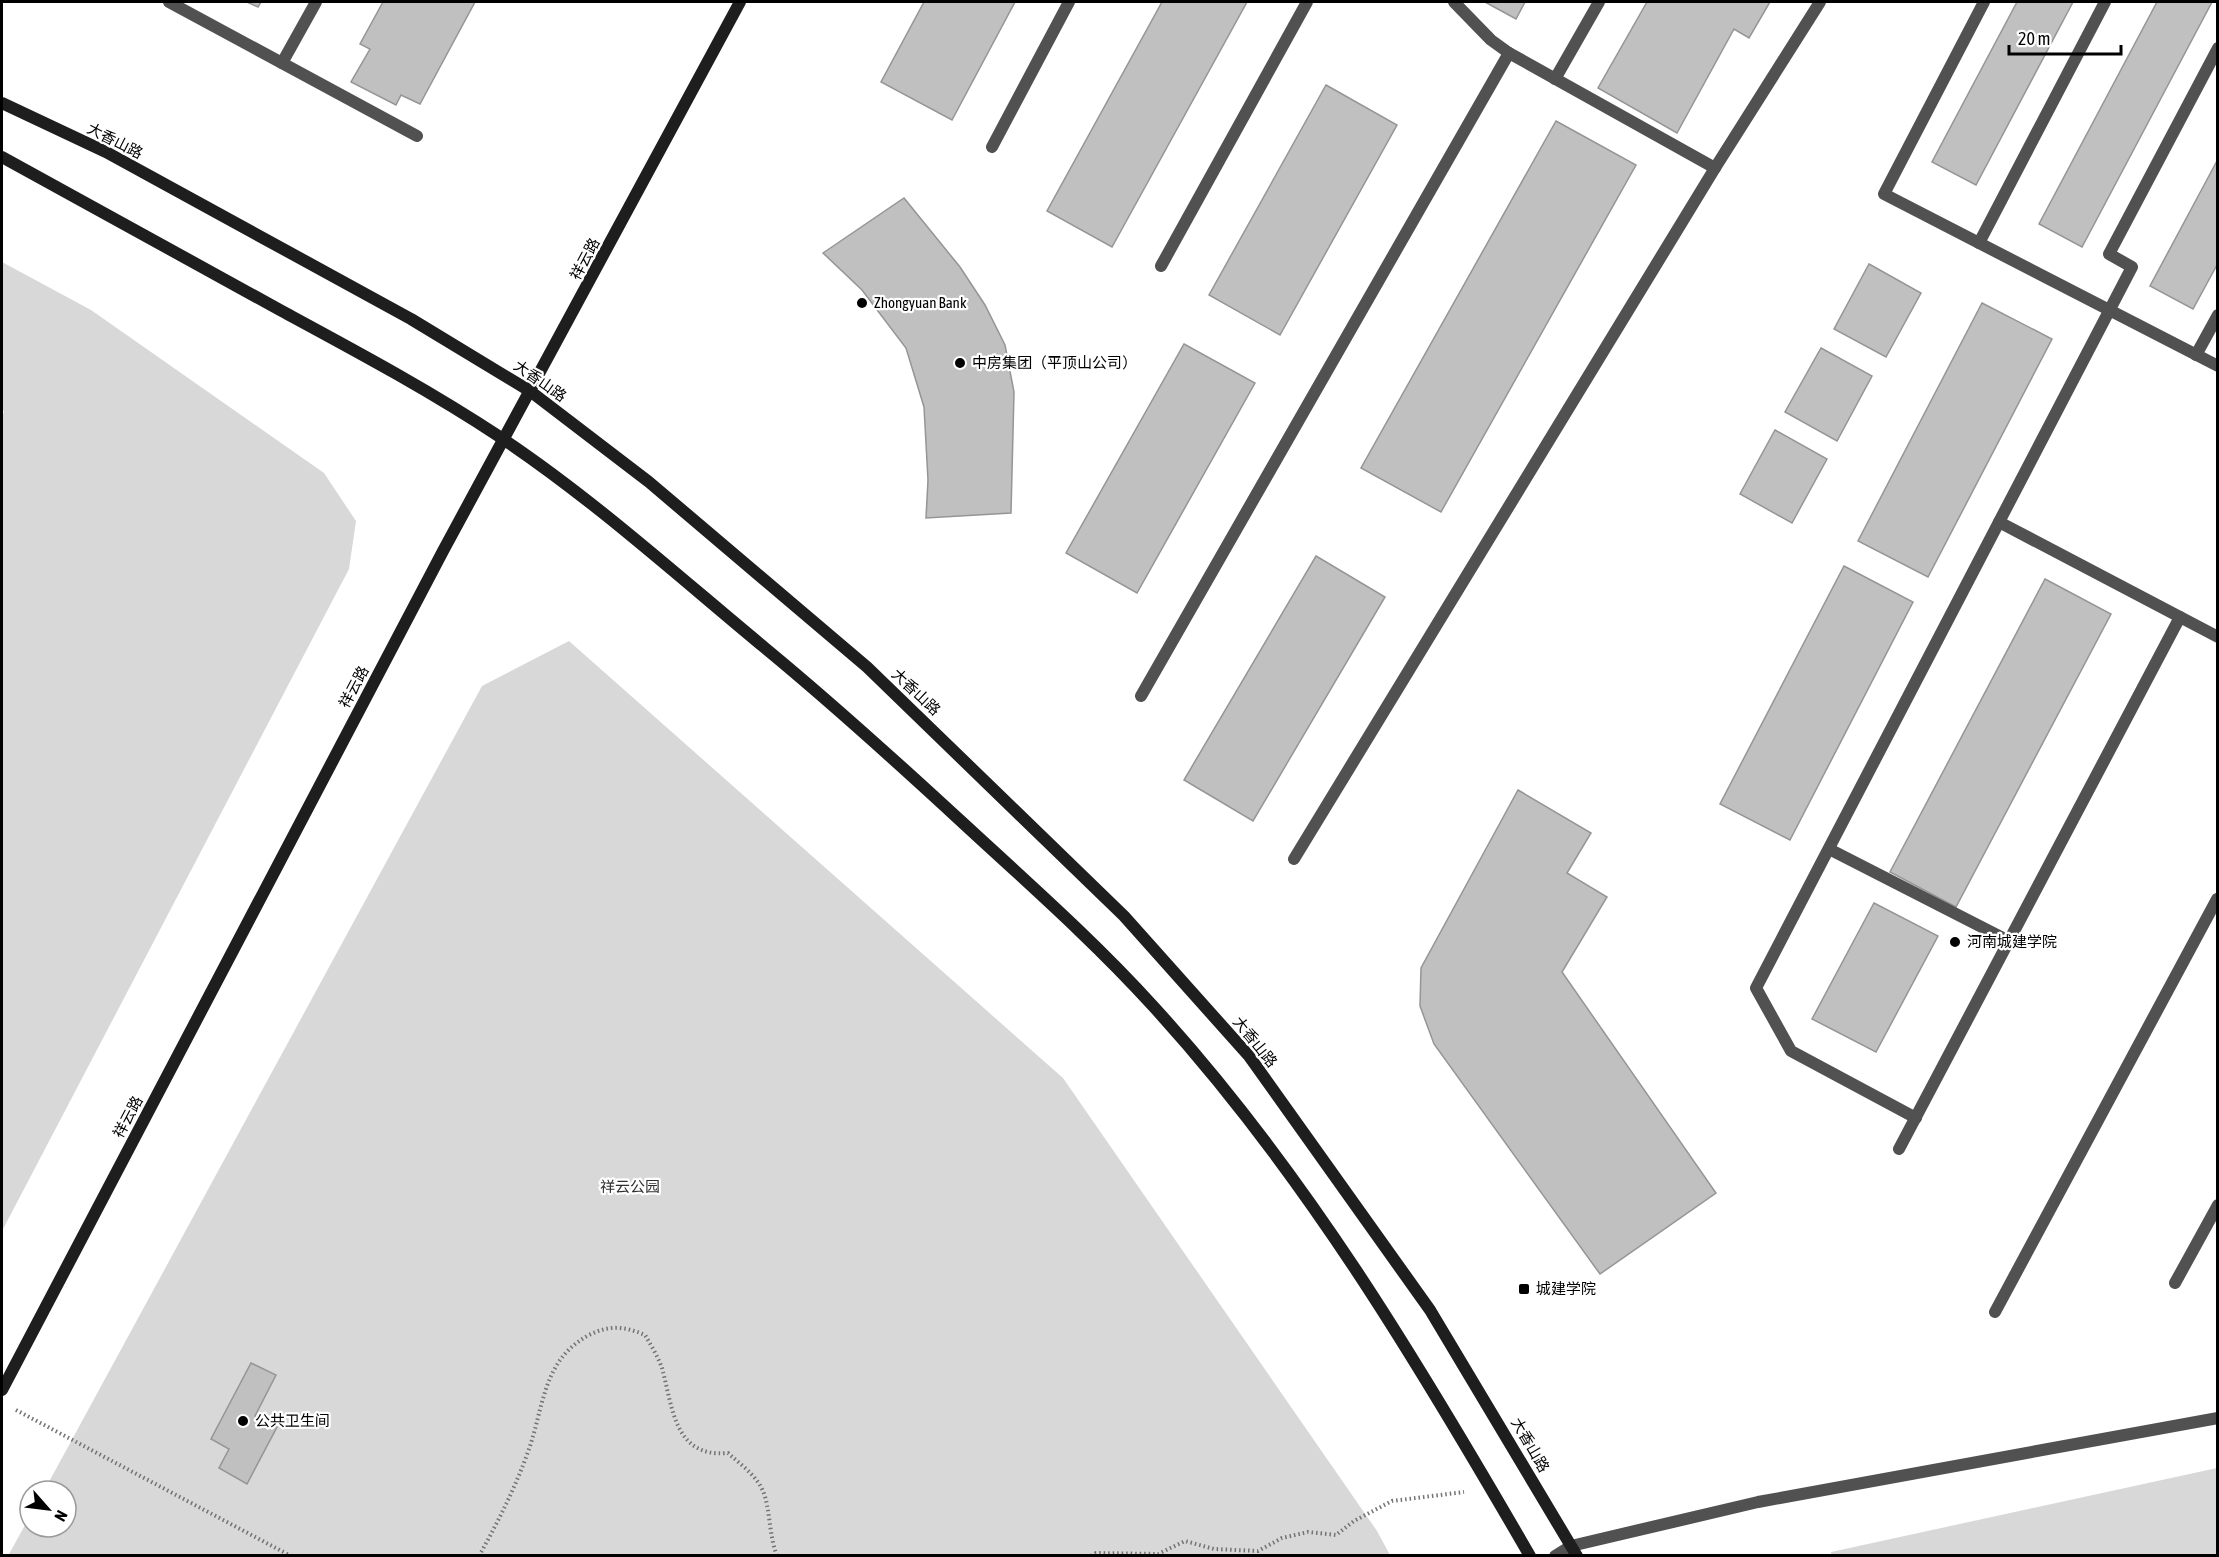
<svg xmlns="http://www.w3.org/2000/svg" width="2219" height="1557" font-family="'Asap Condensed','Noto Sans SC',sans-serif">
	<rect width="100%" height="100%" fill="#fff"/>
	<g fill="#d8d8d8">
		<polygon points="2,262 91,310 324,473 356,521 349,569 2,1231 2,416 4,412 2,407"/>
		<polygon points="569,641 1063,1078 1377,1531 1390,1555 8,1556 30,1516 30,1527 66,1527 66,1491 44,1491 482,686"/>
		<polygon points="2217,1468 2217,1555 1831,1555 1831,1552"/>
	</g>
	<g fill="#c0c0c0" stroke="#959595" stroke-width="1.5">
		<polygon points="247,2 261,2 258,7"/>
		<polygon points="383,2 475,2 420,104 401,95 396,105 351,82 370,49 360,44"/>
		<polygon points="924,2 1015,2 952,120 881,82"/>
		<polygon points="1162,2 1247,2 1112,247 1047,211"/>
		<polygon points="1485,2 1525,2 1516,19"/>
		<polygon points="1647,2 1770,2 1749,38 1734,29 1677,133 1598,88"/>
		<polygon points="2017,2 2073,2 1976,185 1932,162"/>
		<polygon points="2157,2 2212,2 2082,247 2039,224"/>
		<polygon points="1326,85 1397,125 1280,335 1209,295"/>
		<polygon points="1556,121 1636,165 1441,512 1361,468"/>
		<polygon points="2218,159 2218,263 2193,309 2150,286"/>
		<polygon points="904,198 960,267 985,305 1005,345 1014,392 1011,513 926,518 928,480 924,407 906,348 862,290 823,253"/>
		<polygon points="1869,264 1921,293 1886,357 1834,329"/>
		<polygon points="1982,303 2052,339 1928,577 1858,541"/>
		<polygon points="1184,344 1255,383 1137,593 1066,553"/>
		<polygon points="1821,348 1872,376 1837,441 1785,412"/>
		<polygon points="1775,430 1827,459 1792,523 1740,494"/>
		<polygon points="1316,556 1385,597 1253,821 1184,780"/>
		<polygon points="1844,566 1913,602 1790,840 1720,804"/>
		<polygon points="2045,579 2111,614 1956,907 1890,872"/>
		<polygon points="1518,790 1591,833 1567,873 1607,897 1562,972 1716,1193 1600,1274 1434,1044 1420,1006 1421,968"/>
		<polygon points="1874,903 1938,936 1876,1052 1812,1019"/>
		<polygon points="251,1363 276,1375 255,1416 277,1427 247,1484 219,1468 229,1449 211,1439"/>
	</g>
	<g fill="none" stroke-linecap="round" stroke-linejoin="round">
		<g stroke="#737373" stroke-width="4" stroke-dasharray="1.5 3" stroke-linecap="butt">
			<polyline points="16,1410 291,1556"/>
			<path d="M479,1556C498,1522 515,1488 528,1452C544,1408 542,1360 589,1335C609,1325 624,1326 645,1335C651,1345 658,1357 662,1368C673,1408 674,1458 728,1453C740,1464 756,1475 763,1491C770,1507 769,1536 777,1556"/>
			<polyline points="1091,1556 1096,1553 1158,1554 1185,1541 1214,1549 1258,1551 1282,1538 1308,1532 1336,1535 1354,1521 1392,1501 1464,1492"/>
		</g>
		<g stroke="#515151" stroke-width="12">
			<polyline points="169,2 417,136"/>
			<polyline points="1454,2 1491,40 1509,53 1715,168"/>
			<polyline points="282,63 316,2"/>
			<polyline points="1555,79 1599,2"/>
			<polyline points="992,147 1069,2"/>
			<polyline points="1161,266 1307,2"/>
			<polyline points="1141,696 1509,53"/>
			<polyline points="1294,859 1715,168 1820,2"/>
		</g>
		<g stroke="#515151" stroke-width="12">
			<polyline points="1984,2 1884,194 2218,366"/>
			<polyline points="1979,243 2105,2"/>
			<polyline points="2196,355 2218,315"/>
			<polyline points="1999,522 2218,637"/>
			<polyline points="1829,849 2009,941"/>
			<polyline points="1916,1118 1791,1051 1756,988 2132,267 2109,254 2218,48"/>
			<polyline points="1899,1149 2180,617"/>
			<polyline points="2175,1283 2218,1205"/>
			<polyline points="1995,1312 2217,899"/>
			<polyline points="1555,1556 1571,1546 1758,1502 2218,1418"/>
		</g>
		<g stroke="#1e1e1e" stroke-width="12">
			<polyline points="2,103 106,152 411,319 530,391 649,482 867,667 1124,916 1249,1056 1430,1310 1577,1556"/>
			<path d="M2,157C94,208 187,259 280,310C354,350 429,390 500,437C593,499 678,576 765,648C833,704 898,763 963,823C1028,883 1094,941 1153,1006C1304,1171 1419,1364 1530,1556"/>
			<polyline points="2,1390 443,551 740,2"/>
		</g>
	</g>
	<g fill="#000" stroke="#fff" stroke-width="2">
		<circle cx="862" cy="303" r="6"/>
		<circle cx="960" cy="363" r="6"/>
		<circle cx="1955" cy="942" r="6"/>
		<rect x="1518" y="1283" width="12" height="12" rx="3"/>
		<circle cx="243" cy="1421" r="6"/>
	</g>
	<g text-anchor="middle" stroke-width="4.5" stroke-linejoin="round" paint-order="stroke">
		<g font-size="15" fill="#000" stroke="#fff">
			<text transform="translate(115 141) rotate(27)" y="5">大香山路</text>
			<text transform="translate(585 259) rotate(-62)" y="5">祥云路</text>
			<text transform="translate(540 381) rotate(35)" y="5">大香山路</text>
			<text transform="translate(354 687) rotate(-62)" y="5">祥云路</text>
			<text transform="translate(916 692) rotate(43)" y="5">大香山路</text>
			<text transform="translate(1255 1042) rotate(51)" y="5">大香山路</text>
			<text transform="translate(128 1117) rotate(-62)" y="5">祥云路</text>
			<text transform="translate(1530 1445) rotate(60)" y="5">大香山路</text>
		</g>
		<g font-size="15" fill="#000" stroke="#fff" text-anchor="start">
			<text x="874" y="308">Zhongyuan Bank</text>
			<text x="972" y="368">中房集团（平顶山公司）</text>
			<text x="1967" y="947">河南城建学院</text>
			<text x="1536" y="1294">城建学院</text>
			<text x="255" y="1426">公共卫生间</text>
		</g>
		<g font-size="15" fill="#2f2f2f" stroke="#fff">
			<text x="630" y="1192">祥云公园</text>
		</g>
	</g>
	<rect width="2219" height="1557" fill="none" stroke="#000000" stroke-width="6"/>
	<g transform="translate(48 1509) rotate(118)"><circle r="28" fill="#ffffff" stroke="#999999" stroke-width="1.5"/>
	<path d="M0-4.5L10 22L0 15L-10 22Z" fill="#000000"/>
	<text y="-9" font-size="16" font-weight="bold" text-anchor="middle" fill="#000000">N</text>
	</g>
	<path d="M2009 45v9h112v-9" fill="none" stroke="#000000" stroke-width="3"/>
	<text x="2018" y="45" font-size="18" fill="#000000" stroke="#ffffff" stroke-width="4.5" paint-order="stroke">20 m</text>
</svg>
